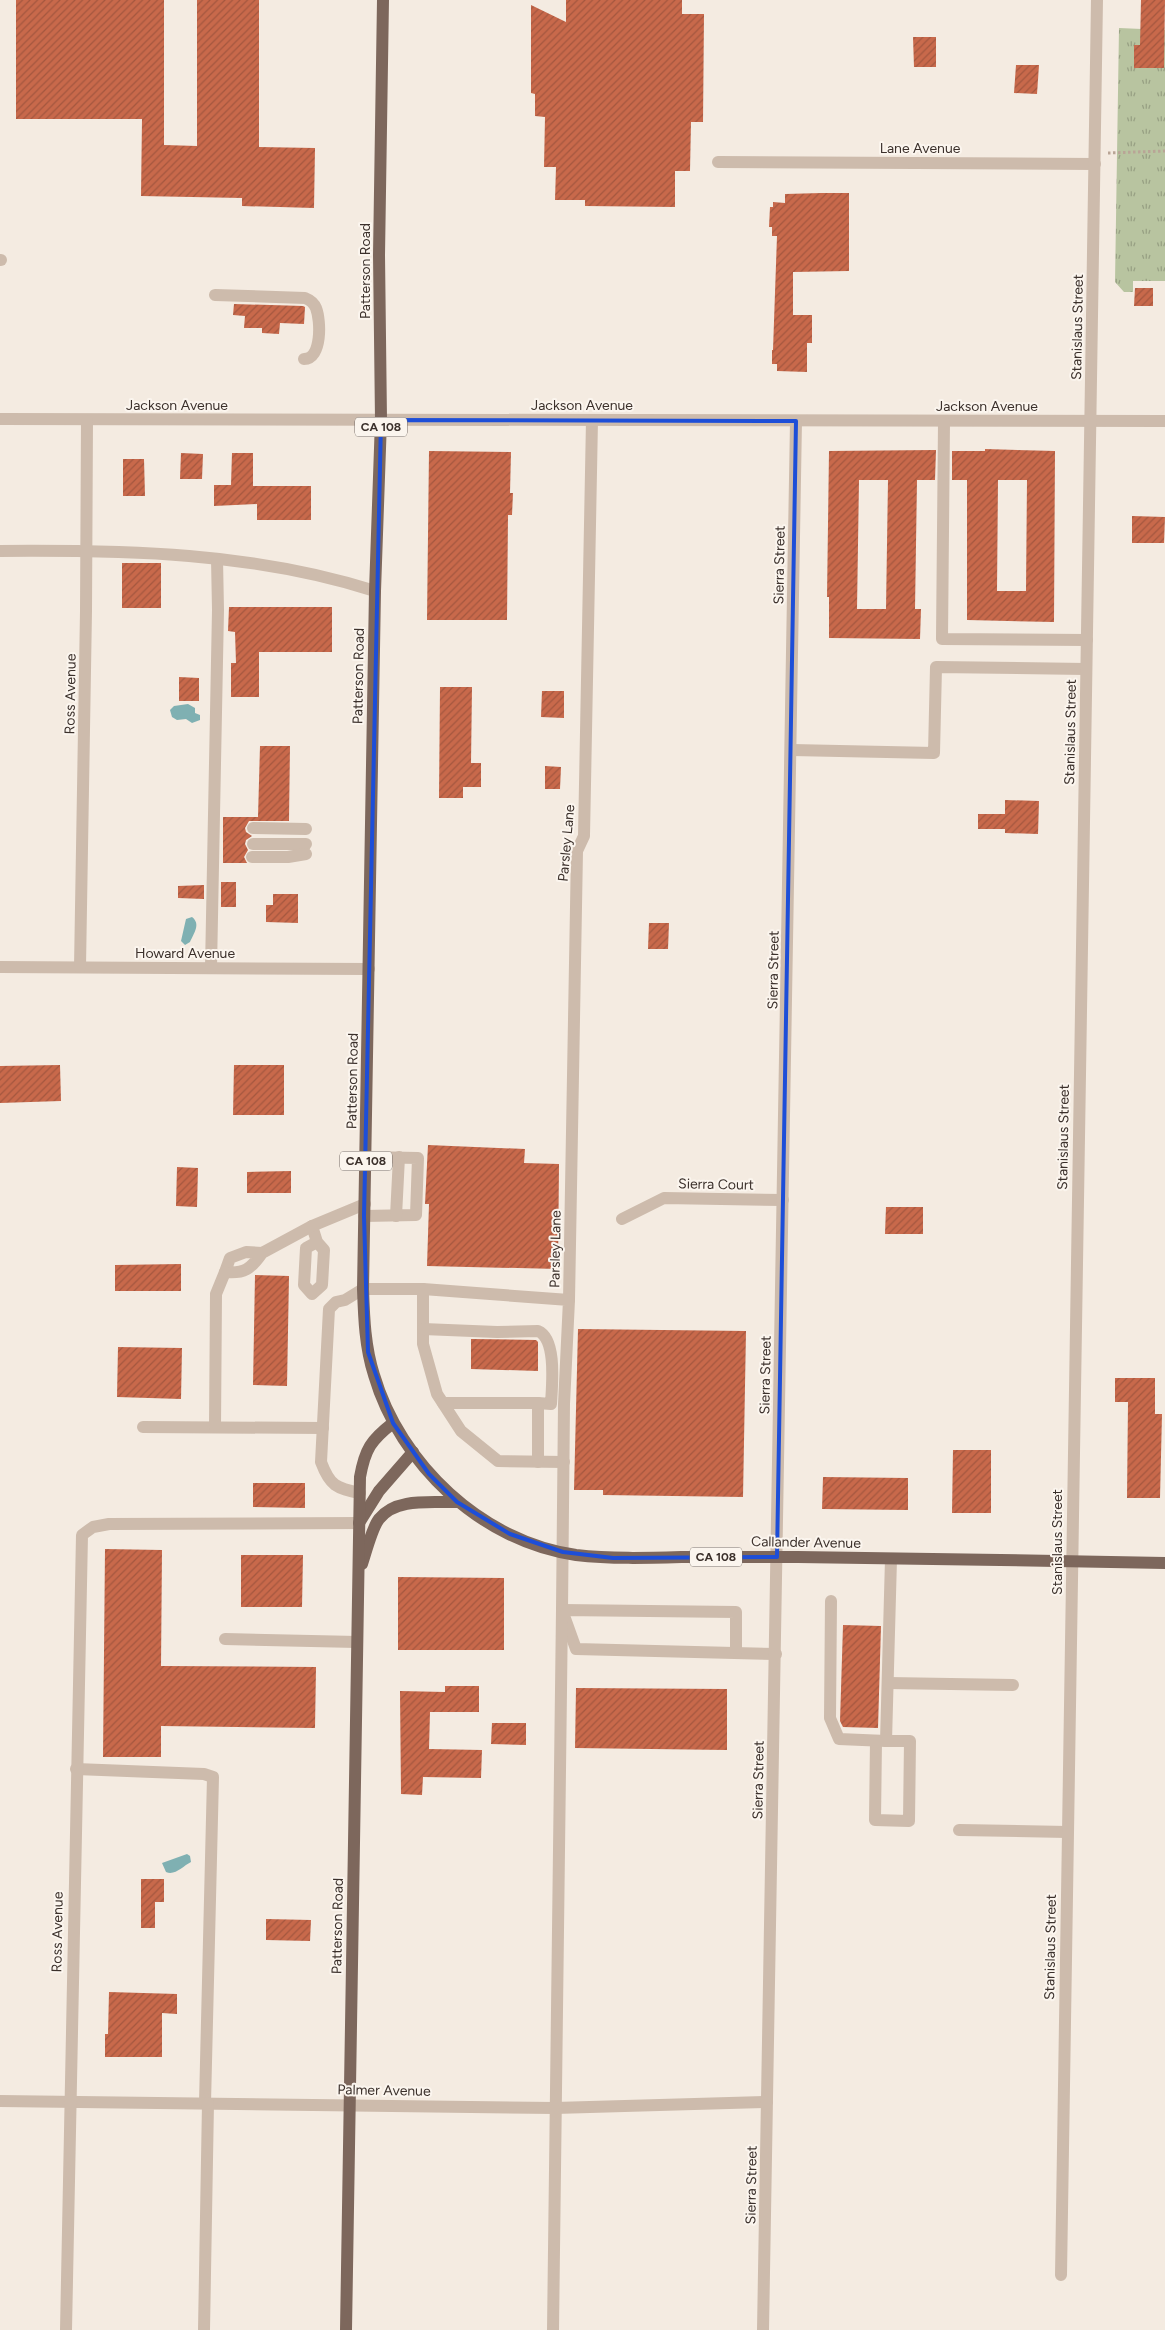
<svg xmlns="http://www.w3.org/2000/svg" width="1165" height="2330" font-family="Figtree,sans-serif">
	<defs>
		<pattern id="grass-tufts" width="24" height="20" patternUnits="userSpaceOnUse" patternTransform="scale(1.25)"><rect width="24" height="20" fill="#b8c4a0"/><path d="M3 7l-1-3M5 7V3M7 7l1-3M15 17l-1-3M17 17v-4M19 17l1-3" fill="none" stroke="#97a083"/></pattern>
		<pattern id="building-hatch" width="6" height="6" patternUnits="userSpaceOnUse" patternTransform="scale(1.25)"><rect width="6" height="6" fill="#c8694b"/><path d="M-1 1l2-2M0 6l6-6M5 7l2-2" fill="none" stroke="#a4573f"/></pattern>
	</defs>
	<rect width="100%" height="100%" fill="#f4ebe1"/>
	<polygon fill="url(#grass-tufts)" points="1119,28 1165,30 1165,281 1133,281 1133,292 1124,292 1115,282"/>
	<g fill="#7fb0b2">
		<polygon points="188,704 195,708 195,713 200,715 200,720 192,723 186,719 177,720 172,717 170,710 174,706"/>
		<path d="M192,917C201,924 194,933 190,942L185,945L181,941L186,919Z"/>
		<path d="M187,1854L190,1856L191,1862C183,1866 175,1876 166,1872L162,1863Z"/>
	</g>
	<g fill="url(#building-hatch)" fill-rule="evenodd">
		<polygon points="16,0 164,0 164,145 197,146 197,0 259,0 259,147 315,148 314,208 242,206 242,198 141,196 142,119 16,119"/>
		<polygon points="566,0 682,0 682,14 704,14 703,122 691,122 690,171 675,171 675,207 585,206 585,200 555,200 556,167 544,167 545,117 535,116 535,94 531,93 531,5 566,22"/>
		<polygon points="1141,0 1165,0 1164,68 1134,68 1134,45 1140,45"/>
		<polygon points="913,37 936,37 936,67 914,67"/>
		<polygon points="1016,65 1039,65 1037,94 1014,93"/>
		<polygon points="822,193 849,193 849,271 793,272 793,315 812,315 812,343 807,343 807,372 777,371 777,364 772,364 772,350 773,350 777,236 772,236 772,227 769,227 770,207 773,207 773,202 785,203 785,194"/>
		<polygon points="1135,288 1153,288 1153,306 1134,306"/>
		<polygon points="234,304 303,306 305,307 304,324 280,323 279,334 262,333 262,328 244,328 245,316 233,315"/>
		<path d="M985,449L1055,451L1054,622L967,620V480H952V451H985ZM998,480H1027L1026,591H997Z"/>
		<path d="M936,450L935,480H917L915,609H921L920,639L829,638V597H827L829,451ZM859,480H888L886,609H857Z"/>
		<polygon points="429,451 511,452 510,493 513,493 512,515 508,515 507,620 427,620"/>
		<polygon points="181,453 203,454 202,479 180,479"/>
		<polygon points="232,453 253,453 253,486 311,486 311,520 257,520 257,504 214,506 214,485 231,485"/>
		<polygon points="123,459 144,459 145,496 123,496"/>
		<polygon points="1132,516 1165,517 1164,543 1132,543"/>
		<rect x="122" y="563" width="39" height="45"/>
		<polygon points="229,607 332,607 332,652 259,652 259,697 231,697 231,663 236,663 235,632 228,631"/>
		<polygon points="179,677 199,678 199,701 179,701"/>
		<polygon points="440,687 472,687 471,763 481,763 481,787 463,787 463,798 439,798"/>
		<polygon points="542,691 564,691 564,718 541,717"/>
		<polygon points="260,746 290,746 289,821 249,821 245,828 246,832 252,836 246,840 245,844 248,850 244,857 247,863 223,863 223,817 258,817"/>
		<polygon points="545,766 561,767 560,789 545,789"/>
		<polygon points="1005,800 1039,801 1038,834 1005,833 1005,829 978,829 978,814 1005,814"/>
		<rect x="221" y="882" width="15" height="25"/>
		<polygon points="204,885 204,899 178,898 178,886"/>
		<polygon points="273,894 298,894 298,923 266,922 266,905 273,905"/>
		<polygon points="649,923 669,923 668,949 648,949"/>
		<polygon points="60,1065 61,1101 0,1103 0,1066"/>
		<polygon points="234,1065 284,1065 284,1115 233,1115"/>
		<polygon points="428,1145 525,1149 524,1163 559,1164 558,1269 427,1266 429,1204 425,1204"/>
		<polygon points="177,1167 198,1168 197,1207 176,1206"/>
		<polygon points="291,1171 291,1193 247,1193 247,1172"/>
		<polygon points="886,1207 923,1207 923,1234 885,1234"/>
		<polygon points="181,1264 181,1291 115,1291 115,1265"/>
		<polygon points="255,1275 289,1276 287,1386 253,1385"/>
		<polygon points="578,1329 746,1331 743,1497 603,1495 603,1490 574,1490"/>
		<polygon points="471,1339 536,1340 538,1342 538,1371 471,1369"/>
		<polygon points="118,1347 182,1348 181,1399 117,1397"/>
		<polygon points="1115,1378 1155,1378 1155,1414 1162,1414 1160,1498 1127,1498 1128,1402 1115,1402"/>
		<polygon points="953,1450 991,1450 991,1513 952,1513"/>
		<polygon points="823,1477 908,1478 908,1510 822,1509"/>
		<polygon points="253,1483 305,1483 305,1508 253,1507"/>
		<polygon points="105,1549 162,1550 161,1666 316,1667 315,1728 161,1726 161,1757 103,1757"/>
		<polygon points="241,1555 303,1555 302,1607 241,1607"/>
		<polygon points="398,1577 504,1578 504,1650 398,1650"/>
		<polygon points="843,1625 881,1626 878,1728 843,1727 840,1721"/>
		<polygon points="445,1686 479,1686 479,1712 430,1712 429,1749 482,1750 481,1778 423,1777 422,1795 401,1794 400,1691 445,1692"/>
		<polygon points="576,1688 727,1689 727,1750 575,1748"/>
		<polygon points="492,1723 526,1723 526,1745 491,1744"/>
		<polygon points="141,1879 164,1879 164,1902 155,1902 155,1928 141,1928"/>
		<polygon points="266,1919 311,1920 310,1941 266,1940"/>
		<polygon points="109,1992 177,1994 177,2014 162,2013 162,2057 105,2057 105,2034 108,2034"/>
	</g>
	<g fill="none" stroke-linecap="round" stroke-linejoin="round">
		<polyline stroke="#b9a596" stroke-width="3" stroke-dasharray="2.5 2.5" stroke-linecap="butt" points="1108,153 1165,151"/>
		<g stroke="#cdbbac" stroke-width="12">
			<polyline points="718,162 1095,164"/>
			<polyline points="0,260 1,260"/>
			<path d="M215,295L305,298C310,300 314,303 316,308C321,321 322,359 304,359"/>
			<polyline points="0,419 1165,421"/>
			<polyline points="944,422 942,639 1087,640"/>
			<path d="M0,551C125,550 254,552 375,591"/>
			<polyline points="792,750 934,753 936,667 1086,669"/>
			<polyline points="253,828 306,829"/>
			<polyline points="253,844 306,844"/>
			<polyline points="252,857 288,857 306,854"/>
			<polyline points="0,967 369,969"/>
			<polyline points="80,967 86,611 87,421"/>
			<polyline points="211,968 218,610 217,559"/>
			<polyline points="364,1216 416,1215 418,1158 366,1157"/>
			<polyline points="396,1216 399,1157"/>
			<polyline points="622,1219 664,1198 783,1200"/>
			<polyline points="312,1226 317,1242 324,1250 322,1285 312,1294 304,1285 306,1248 317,1242"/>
			<path d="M262,1253C251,1269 244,1274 225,1272L230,1258L246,1252L262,1253L312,1226L365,1204"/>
			<polyline points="423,1289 423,1344 437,1394 461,1431 498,1461 564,1462"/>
			<polyline points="569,1300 577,851 584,836 592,420"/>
			<path d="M423,1329L497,1332L538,1331C557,1339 552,1385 551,1404L538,1403V1462"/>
			<polyline points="443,1403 538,1403"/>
			<polyline points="143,1427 323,1428"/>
			<polyline points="215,1427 216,1294 225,1272"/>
			<path d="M360,1493C336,1488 330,1486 321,1462L329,1309L336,1302L345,1300L363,1289H423L569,1300L564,1404L562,1610L576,1649L776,1654"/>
			<polyline points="831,1601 830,1718 839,1739 886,1741 891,1559"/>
			<polyline points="225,1639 357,1642"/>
			<polyline points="888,1683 1013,1685"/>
			<polyline points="876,1741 875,1820 909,1821 910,1741 886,1741"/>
			<polyline points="76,1769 204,1774 213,1777 205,2103"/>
			<polyline points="959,1830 1067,1832"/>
			<polyline points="0,2101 555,2108 767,2102"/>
			<polyline points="1061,2275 1097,0"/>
			<polyline points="66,2330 82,1535 93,1527 109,1524 359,1523"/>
			<polyline points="204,2330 208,2103"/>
			<polyline points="553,2330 562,1610 736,1612 736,1653"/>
			<polyline points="763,2330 796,421"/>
		</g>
		<g stroke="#7d675c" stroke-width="12">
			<path d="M383,0L379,255L381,420L375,591L363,1289C364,1318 365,1347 374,1375C400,1464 482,1542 576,1555C611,1559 646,1558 682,1557C721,1557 759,1557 798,1557C920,1559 1043,1560 1165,1563"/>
			<polyline points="359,1523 379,1491 413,1452"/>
			<path d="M362,1564C366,1552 372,1528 379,1519C396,1497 432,1503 457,1502"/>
			<path d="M346,2330L360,1477C365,1449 371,1440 393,1423"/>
		</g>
	</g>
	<path fill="none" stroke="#1d4ed8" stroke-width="4" stroke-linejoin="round" d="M381,420L796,421L777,1557L613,1558L563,1552L510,1534L457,1502L429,1474L393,1423L368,1352L364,1216Z"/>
	<g text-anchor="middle" stroke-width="4" stroke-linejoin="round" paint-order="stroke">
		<g fill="#fbf5ee" stroke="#756b66" stroke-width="1">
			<rect x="355" y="417.5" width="52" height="19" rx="4"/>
			<rect x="340" y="1151.5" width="52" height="19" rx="4"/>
			<rect x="690" y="1547.5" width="52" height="19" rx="4"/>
		</g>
		<g font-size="12" font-weight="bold" fill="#3b302b">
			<text x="381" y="431">CA 108</text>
			<text x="366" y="1165">CA 108</text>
			<text x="716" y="1561">CA 108</text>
		</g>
		<g font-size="14" fill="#3b302b" stroke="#fbf5ee">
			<text x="920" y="153">Lane Avenue</text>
			<text transform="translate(365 271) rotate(-90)" y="5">Patterson Road</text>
			<text transform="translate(1077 327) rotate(-89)" y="5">Stanislaus Street</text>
			<text x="177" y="410">Jackson Avenue</text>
			<text x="582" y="410">Jackson Avenue</text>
			<text x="987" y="411">Jackson Avenue</text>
			<text transform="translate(779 565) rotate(-89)" y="5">Sierra Street</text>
			<text transform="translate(358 676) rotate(-89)" y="5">Patterson Road</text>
			<text transform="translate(70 694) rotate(-89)" y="5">Ross Avenue</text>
			<text transform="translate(1070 732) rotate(-89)" y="5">Stanislaus Street</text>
			<text transform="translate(566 843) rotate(-85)" y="5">Parsley Lane</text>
			<text x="185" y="958">Howard Avenue</text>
			<text transform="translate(773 970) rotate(-89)" y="5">Sierra Street</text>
			<text transform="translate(352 1081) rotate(-89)" y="5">Patterson Road</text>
			<text transform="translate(1063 1137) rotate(-89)" y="5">Stanislaus Street</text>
			<text transform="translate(716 1184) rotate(1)" y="5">Sierra Court</text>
			<text transform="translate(555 1249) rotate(-89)" y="5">Parsley Lane</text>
			<text transform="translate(765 1375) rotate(-89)" y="5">Sierra Street</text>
			<text transform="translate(806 1542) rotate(1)" y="5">Callander Avenue</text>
			<text transform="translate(1057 1542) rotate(-90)" y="5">Stanislaus Street</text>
			<text transform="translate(758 1780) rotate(-89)" y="5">Sierra Street</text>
			<text transform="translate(337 1926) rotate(-89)" y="5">Patterson Road</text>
			<text transform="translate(57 1932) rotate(-89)" y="5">Ross Avenue</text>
			<text transform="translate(1050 1947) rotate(-89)" y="5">Stanislaus Street</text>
			<text transform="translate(384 2090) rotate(1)" y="5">Palmer Avenue</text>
			<text transform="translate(751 2185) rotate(-89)" y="5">Sierra Street</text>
		</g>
	</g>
</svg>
